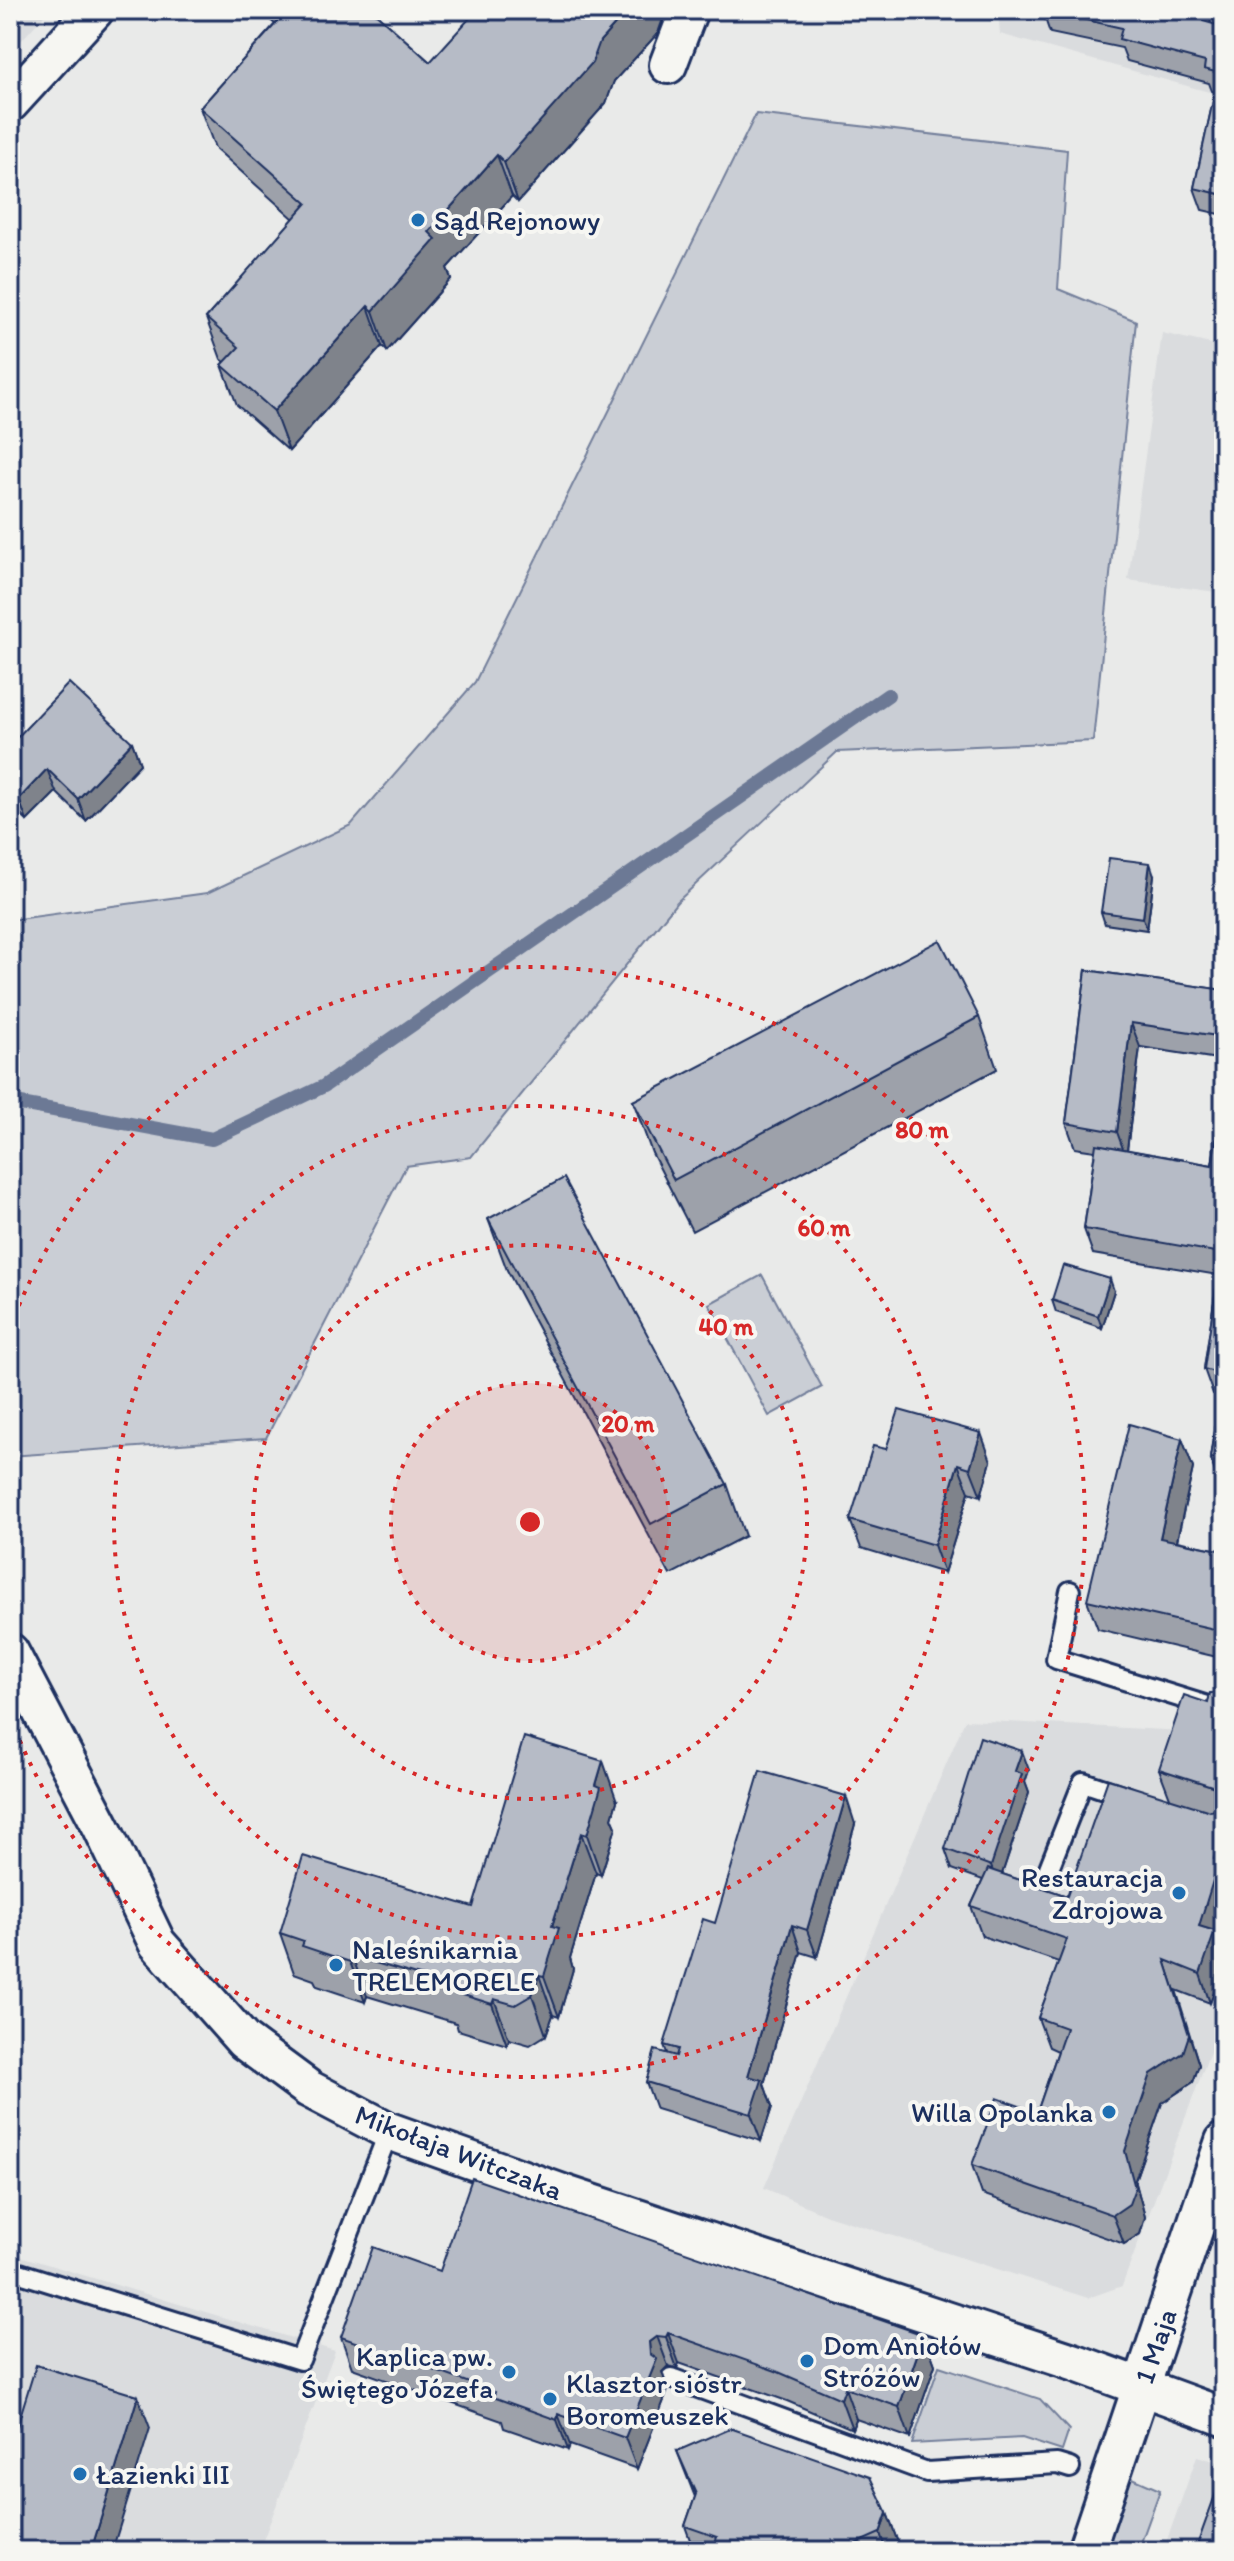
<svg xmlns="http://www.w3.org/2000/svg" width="1234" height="2561" font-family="Itim,sans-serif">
	<rect width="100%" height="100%" fill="#e9eae9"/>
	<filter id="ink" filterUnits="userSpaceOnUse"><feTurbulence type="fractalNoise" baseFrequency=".0125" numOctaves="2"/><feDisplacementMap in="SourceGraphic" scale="16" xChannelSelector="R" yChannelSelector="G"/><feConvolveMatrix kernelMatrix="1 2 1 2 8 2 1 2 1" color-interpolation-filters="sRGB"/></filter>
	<g filter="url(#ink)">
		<g fill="#dadcde">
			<polygon points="10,10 49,10 10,53"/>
			<polygon points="998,10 1224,10 1220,45 1209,92 1000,34"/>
			<polygon points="1162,333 1224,347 1224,593 1128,580"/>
			<polygon points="965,1720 1224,1733 1222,2020 1122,2286 1088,2298 827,2215 764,2188"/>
			<polygon points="10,2253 335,2351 259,2551 10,2551"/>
			<polygon points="1197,2456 1224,2464 1224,2551 1163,2551"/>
		</g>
		<g fill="#caced5" stroke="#727e9a" stroke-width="2">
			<polygon points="756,114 1067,150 1058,289 1136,321 1093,741 837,752 677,902 471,1157 406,1166 266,1438 10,1456 10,920 207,893 351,825 475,682"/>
			<polygon points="762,1275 822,1387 769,1416 709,1304"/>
			<polygon points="939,2366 1040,2399 1069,2430 1062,2451 1022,2438 912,2444"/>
			<polygon points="1128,2476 1160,2490 1138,2551 1101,2551"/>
		</g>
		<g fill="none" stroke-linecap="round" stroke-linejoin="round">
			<polyline stroke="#6c7995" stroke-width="14" points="10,1102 212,1139 324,1086 888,695"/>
			<defs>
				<g id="lane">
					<polyline points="1070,1591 1056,1659 1224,1711"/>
					<polyline points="1047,1873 1083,1782 1128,1797"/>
					<polyline points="10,2270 300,2360 389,2131"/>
					<polyline points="671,2378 927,2472 1057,2464 1070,2468"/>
				</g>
				<g id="street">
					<polyline points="668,65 689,10"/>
					<polyline points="10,103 95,10"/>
					<polyline points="10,1652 102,1828 157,1943 244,2041 309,2089 389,2131 568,2195 1076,2363 1224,2417"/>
					<polyline points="1086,2551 1224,2141"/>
				</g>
			</defs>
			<use href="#lane" stroke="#1b2f5e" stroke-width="24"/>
			<use href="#street" stroke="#1b2f5e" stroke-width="42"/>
			<use href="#lane" stroke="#f6f6f2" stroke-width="18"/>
			<use href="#street" stroke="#f6f6f2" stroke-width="36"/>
		</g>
		<g fill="#9da1aa" stroke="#1b2f5e" stroke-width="2">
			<polygon points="262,10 372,10 430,62 664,16 658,33 614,81 606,103 518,202 512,196 447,268 451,279 387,351 382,346 289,451 237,405 222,365 225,362 221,359 206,318 294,219 215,148 200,108 275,24 264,15"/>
			<polygon points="1042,10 1207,10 1211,24 1224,27 1224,215 1202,210 1194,188 1215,92 1212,91 1209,83 1127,61 1122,48 1050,33"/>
			<polygon points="132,742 140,764 86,821 56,792 27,821 10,805 10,745"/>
			<polygon points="1154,875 1147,930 1105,924 1101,912"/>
			<polygon points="1086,970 1224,990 1224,1060 1140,1047 1127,1150 1212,1165 1224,1089 1224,1481 1218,1480 1210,1458 1219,1396 1213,1394 1204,1369 1218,1275 1093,1254 1084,1229 1095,1151 1075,1148 1066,1123"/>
			<polygon points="979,1017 997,1069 692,1231 652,1153 633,1101"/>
			<polygon points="488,1219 727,1484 745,1536 670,1575 507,1270"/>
			<polygon points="1114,1291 1102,1328 1056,1312 1052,1300"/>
			<polygon points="1182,1439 1193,1468 1177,1541 1224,1551 1224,1910 1217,1934 1224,1955 1224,1966 1210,2003 1176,1990 1199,2065 1193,2082 1162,2103 1135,2180 1145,2217 1140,2234 1124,2244 982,2194 972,2165 1037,2112 1058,2051 1049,2047 1038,2018 1059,1962 982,1936 971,1906 983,1880 952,1869 945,1849 1029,1770 1025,1782 1029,1793 1002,1874 1067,1896 1170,1798 1159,1769 1208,1703 1222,1688 1215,1669 1217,1657 1098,1629 1087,1600"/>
			<polygon points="886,1449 991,1461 981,1496 969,1492 944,1573 861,1548 850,1520"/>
			<polygon points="617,1801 612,1818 616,1827 601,1875 596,1873 570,1958 573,1969 559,2017 553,2015 546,2035 530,2045 509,2039 507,2045 458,2030 456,2023 367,1996 365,2002 317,1986 314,1980 294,1973 280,1933 473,1907"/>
			<polygon points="855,1824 817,1957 801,1952 764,2084 772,2107 761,2141 656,2109 646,2082 667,2053 664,2045 715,1923"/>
			<polygon points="440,2271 924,2335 935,2365 910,2438 856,2419 852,2429 787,2401 679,2363 677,2368 668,2366 662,2372 668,2390 637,2469 570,2445 568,2450 504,2428 502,2421 352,2368 341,2337"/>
			<polygon points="677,2451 887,2513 901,2551 694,2551 685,2526 695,2497"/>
		</g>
		<g fill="#7f838b" stroke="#1b2f5e" stroke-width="2">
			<polygon points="628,10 662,10 664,16 658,33 614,81 606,103 518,202 504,162 600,41"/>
			<polygon points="1207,10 1214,32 1203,21"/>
			<polygon points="497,155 512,196 447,268 451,279 387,351 373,311 429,232"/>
			<polygon points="368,306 382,346 289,451 274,411"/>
			<polygon points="132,742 140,764 86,821 78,799"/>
			<polygon points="47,769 56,792 27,821 19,799"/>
			<polygon points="1150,863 1154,875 1147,930 1143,918"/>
			<polygon points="1131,1023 1140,1047 1126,1157 1117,1132"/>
			<polygon points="1110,1279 1114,1291 1102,1328 1098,1316"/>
			<polygon points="981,1433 991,1461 981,1496 970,1468"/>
			<polygon points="1182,1439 1193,1468 1171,1567 1160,1538"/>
			<polygon points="958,1464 969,1492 944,1573 934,1545"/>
			<polygon points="1022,1751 1029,1770 1025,1782 1029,1793 998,1886 991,1866 1015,1771"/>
			<polygon points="603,1761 617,1801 612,1818 616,1827 601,1875 587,1835 596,1785"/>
			<polygon points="846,1796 855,1824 817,1957 807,1930"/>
			<polygon points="1224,1828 1224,1910 1217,1934 1224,1955 1224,1966 1210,2003 1200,1974 1199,1926 1214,1859"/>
			<polygon points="581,1833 596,1873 570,1958 573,1969 559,2017 544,1976 552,1926"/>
			<polygon points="792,1925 801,1952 764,2084 772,2107 761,2141 751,2114 748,2076"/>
			<polygon points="352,1956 367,1996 365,2002 350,1962"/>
			<polygon points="1165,1960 1199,2065 1193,2082 1162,2103 1135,2180 1145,2217 1140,2234 1124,2244 1113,2215 1125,2151"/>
			<polygon points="539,1975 553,2015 546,2035 532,1995"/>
			<polygon points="494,1999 509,2039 507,2045 492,2004"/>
			<polygon points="668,2333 679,2363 677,2368 666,2337"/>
			<polygon points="924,2335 935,2365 910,2438 899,2407"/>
			<polygon points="657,2336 668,2366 662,2372 668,2390 637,2469 625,2438 650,2354 649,2342"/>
			<polygon points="845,2388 856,2419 852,2429 841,2399"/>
			<polygon points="138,2396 150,2428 112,2551 91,2551"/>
			<polygon points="558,2414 570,2445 568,2450 557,2420"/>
			<polygon points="887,2513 901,2551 886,2551 880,2533"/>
		</g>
		<g fill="#b6bbc6" stroke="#1b2f5e" stroke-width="2">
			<polygon points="288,10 372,10 430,62 477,10 628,10 600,41 592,63 504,162 497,155 429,232 436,239 373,311 368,306 274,411 222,365 239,347 206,318 307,203 200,108"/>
			<polygon points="1042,10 1206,10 1203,21 1224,27 1224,195 1194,188 1219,73 1204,69 1205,62 1119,39 1122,28"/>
			<polygon points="69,683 132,742 78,799 47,769 19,799 10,790 10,745"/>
			<polygon points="1109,858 1150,863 1143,918 1101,912"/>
			<polygon points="940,940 979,1017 674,1180 633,1101"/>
			<polygon points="1086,970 1224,990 1224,1037 1131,1023 1117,1132 1066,1123"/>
			<polygon points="1224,1089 1224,1375 1204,1369 1221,1253 1084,1229 1096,1144 1212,1165"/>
			<polygon points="564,1178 727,1484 651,1524 488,1219"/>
			<polygon points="1063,1265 1110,1279 1098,1316 1052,1300"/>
			<polygon points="1221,1385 1224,1386 1224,1460 1210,1458"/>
			<polygon points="899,1410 981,1433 970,1468 958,1464 934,1545 850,1520 873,1446 886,1449"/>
			<polygon points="1129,1424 1182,1439 1160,1538 1224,1551 1224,1683 1222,1674 1215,1669 1223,1631 1087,1600"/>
			<polygon points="1224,1686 1224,1799 1223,1792 1218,1788 1159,1769 1184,1695 1208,1703 1210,1693 1217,1693"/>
			<polygon points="524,1737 603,1761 596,1785 601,1787 587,1835 581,1833 552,1926 559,1928 544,1976 539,1975 532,1995 515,2005 494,1999 492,2004 444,1989 446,1984 352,1956 350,1962 302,1946 304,1941 280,1933 303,1856 473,1907"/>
			<polygon points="980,1737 1022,1751 1015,1771 1022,1774 991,1866 945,1849"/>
			<polygon points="760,1771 846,1796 807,1930 792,1925 748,2076 762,2080 751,2114 646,2082 655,2050 676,2056 678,2049 664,2045 703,1919 715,1923"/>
			<polygon points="1108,1779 1210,1811 1221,1809 1224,1804 1224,1828 1214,1859 1219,1861 1199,1926 1215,1931 1200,1974 1165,1960 1189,2035 1183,2053 1151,2074 1125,2151 1135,2188 1129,2204 1113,2215 972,2165 997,2098 1037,2112 1066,2028 1038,2018 1067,1939 971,1906 988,1869 1067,1896"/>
			<polygon points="472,2178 924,2335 899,2407 845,2388 841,2399 776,2371 668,2333 666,2337 657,2336 649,2342 650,2354 657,2359 625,2438 558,2414 557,2420 493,2397 495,2392 341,2337 373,2247 440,2271"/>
			<polygon points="36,2365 138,2396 91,2551 10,2551 10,2449"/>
			<polygon points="730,2428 870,2477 887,2513 880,2533 844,2549 828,2544 825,2551 712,2551 717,2537 685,2526 696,2494 677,2451"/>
			<polygon points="1222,2476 1224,2477 1224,2551 1195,2551"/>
		</g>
	</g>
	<circle cx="530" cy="1522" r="139" fill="#d62828" fill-opacity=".12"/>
	<g fill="none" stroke="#d62828" stroke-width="4" stroke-dasharray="4 8">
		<circle cx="530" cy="1522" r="139"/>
		<circle cx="530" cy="1522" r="277"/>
		<circle cx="530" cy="1522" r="416"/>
		<path d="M10 1328A555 555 0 1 1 10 1716"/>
	</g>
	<g fill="#1f6fb2" stroke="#f6f6f2" stroke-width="3">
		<circle cx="418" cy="220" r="8"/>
		<circle cx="1179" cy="1893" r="8"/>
		<circle cx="336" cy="1965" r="8"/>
		<circle cx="1109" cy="2112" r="8"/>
		<circle cx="807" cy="2361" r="8"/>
		<circle cx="509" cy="2372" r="8"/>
		<circle cx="550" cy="2399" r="8"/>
		<circle cx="80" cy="2474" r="8"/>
	</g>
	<g text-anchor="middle" stroke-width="8" stroke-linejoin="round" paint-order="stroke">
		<g font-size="28" fill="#1b2f5e" stroke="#f6f6f2" text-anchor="start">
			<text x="434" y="230">Sąd Rejonowy</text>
			<text x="1163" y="1887" text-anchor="end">Restauracja<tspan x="1163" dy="32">Zdrojowa</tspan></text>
			<text x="352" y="1959">Naleśnikarnia<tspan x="352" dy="32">TRELEMORELE</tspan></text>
			<text x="1093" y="2122" text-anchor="end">Willa Opolanka</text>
			<text x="823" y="2355">Dom Aniołów<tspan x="823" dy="32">Stróżów</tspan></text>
			<text x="493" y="2366" text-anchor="end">Kaplica pw.<tspan x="493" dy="32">Świętego Józefa</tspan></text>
			<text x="566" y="2393">Klasztor sióstr<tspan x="566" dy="32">Boromeuszek</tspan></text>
			<text x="96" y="2484">Łazienki III</text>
		</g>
		<g font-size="28" fill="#1b2f5e" stroke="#f6f6f2">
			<text transform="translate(459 2152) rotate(21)" y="10">Mikołaja Witczaka</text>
			<text transform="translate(1155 2346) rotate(-71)" y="10">1 Maja</text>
		</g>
	</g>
	<circle cx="530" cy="1522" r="12" fill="#d62828" stroke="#f6f6f2" stroke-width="4"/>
	<g font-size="24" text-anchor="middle" font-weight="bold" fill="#d62828" stroke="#f6f6f2" stroke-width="8" stroke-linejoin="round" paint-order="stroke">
		<text x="922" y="1138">80 m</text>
		<text x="824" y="1236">60 m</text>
		<text x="726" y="1335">40 m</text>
		<text x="628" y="1432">20 m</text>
	</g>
	<rect width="1234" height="2561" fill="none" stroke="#f6f6f2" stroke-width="40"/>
	<rect x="20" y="20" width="1194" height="2521" fill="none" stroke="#1b2f5e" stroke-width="3" filter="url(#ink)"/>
</svg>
